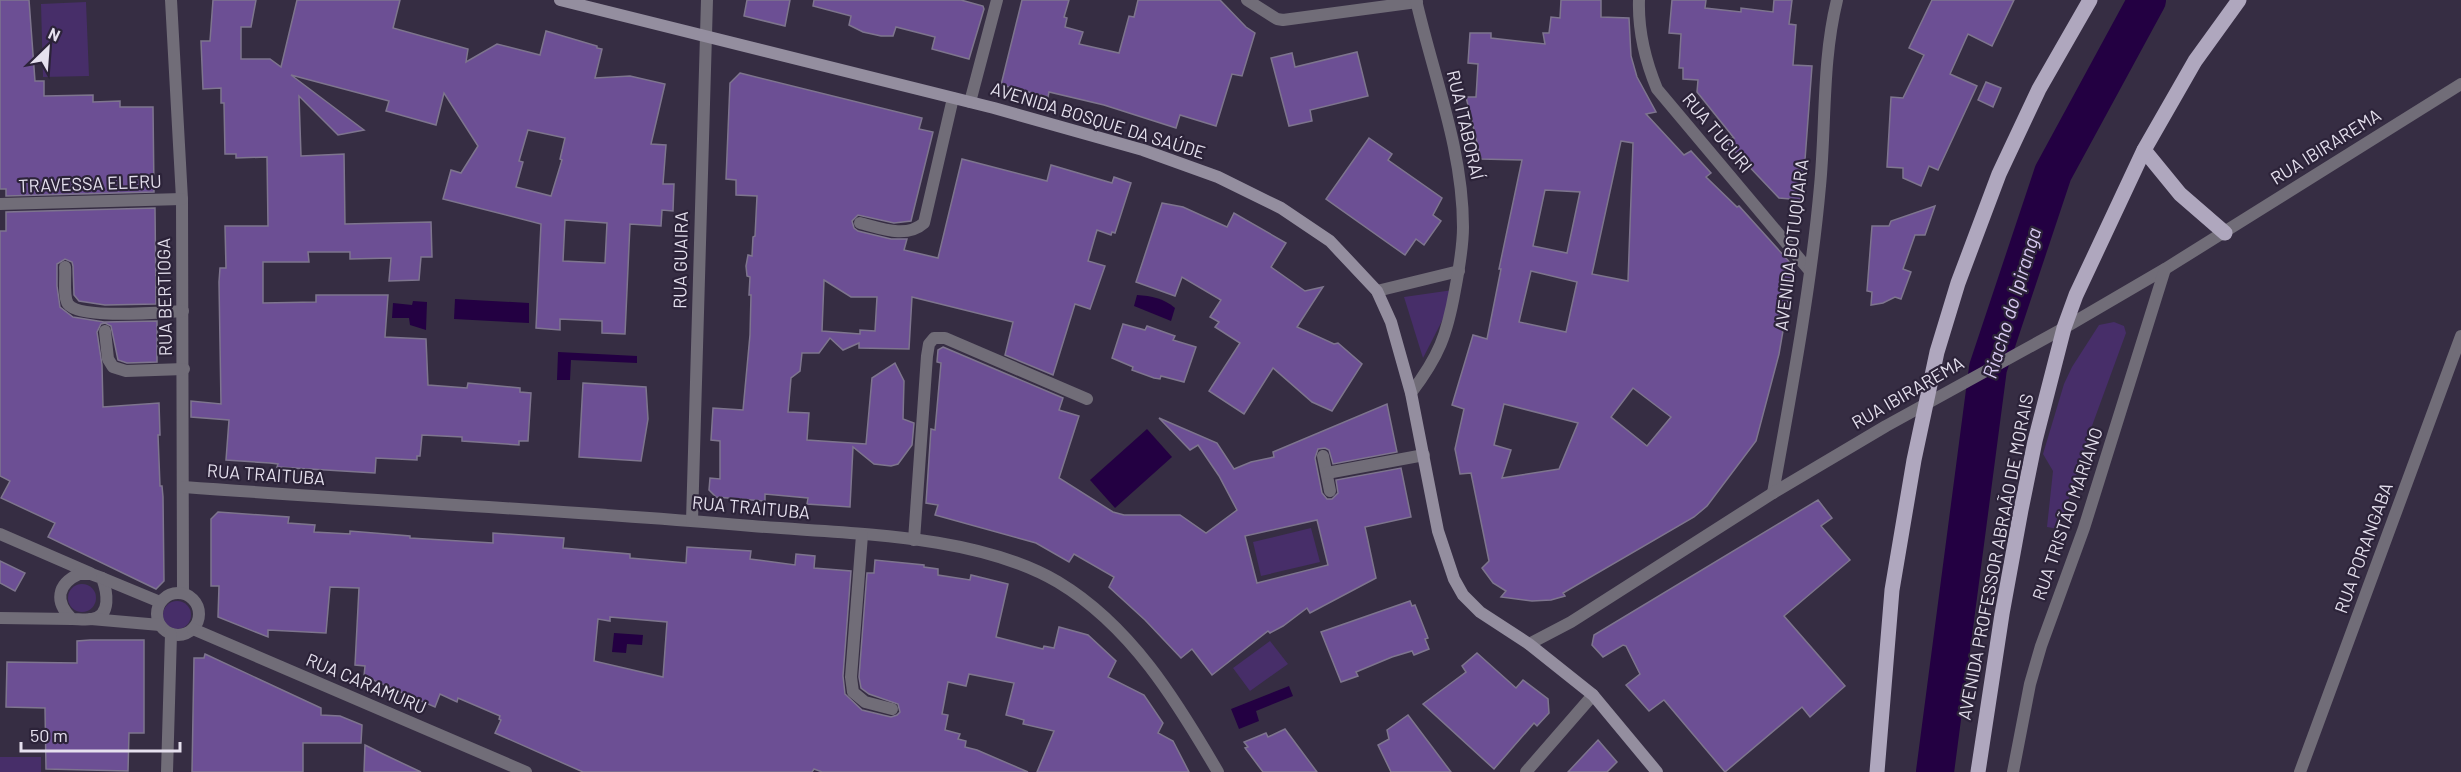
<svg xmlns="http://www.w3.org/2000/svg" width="2461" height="772" font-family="Barlow,sans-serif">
	<rect width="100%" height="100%" fill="#362d43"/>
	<g fill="#472e69">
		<polygon points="86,2 89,76 43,77 41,4"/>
		<polygon points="1453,290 1443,319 1423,358 1404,297"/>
		<polygon points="2114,322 2124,326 2126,333 2089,434 2059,529 2047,527 2053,471 2043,454 2064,384 2072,367 2099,325"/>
		<polygon points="1311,528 1320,562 1261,576 1253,542"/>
		<circle cx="82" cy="598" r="14"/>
		<circle cx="177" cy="615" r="14"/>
		<polygon points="1270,641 1288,664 1250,691 1233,668"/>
		<rect x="0" y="757" width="41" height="15"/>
	</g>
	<g fill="#230042">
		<path d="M1137,295C1152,296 1163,298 1175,308L1171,321L1134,306Z"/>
		<polygon points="455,299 529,303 529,323 454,319"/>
		<polygon points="413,301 427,302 426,330 410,325 409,318 392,318 393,303 412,305"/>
		<polygon points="558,352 637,356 637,363 571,360 570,380 557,380"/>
		<polygon points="1147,429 1172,457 1115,508 1090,480"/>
		<polygon points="614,633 643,635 642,645 627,644 626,653 612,652"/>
		<polygon points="1289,686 1293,696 1256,711 1259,721 1239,729 1231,709"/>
	</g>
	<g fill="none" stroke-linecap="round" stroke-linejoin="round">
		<polyline stroke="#230042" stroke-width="38" points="1935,772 1988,368 2053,173 2147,0"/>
	</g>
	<g fill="#6c4f94" stroke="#7e758e" stroke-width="1.5" fill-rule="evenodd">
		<polygon points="0,0 29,0 35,81 44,81 44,96 93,95 93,102 120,101 120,107 153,107 154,192 6,196 6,189 0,189"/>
		<path d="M213,0H256L251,27H241V59H270L281,67L297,0H400L393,28L468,49L466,62L497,44L540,55L546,31L597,46V48L602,49L595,78L630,76L665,84L651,144L666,145L663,184H674L673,211L662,210L661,226L630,224L625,334L602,333V321L560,319V330L536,328L541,224L443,199L451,170L461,173L478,146L444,93L436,125L386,111L389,101L291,75L364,130L338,135L299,96L301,156L344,154L345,224L431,222L432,257H421L419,280L389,281L391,258L350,259V252H308L309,262H263V303L316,302V295H388L385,337L426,339L428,385L467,388L468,383L489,385L520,388V392L531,393L528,441H519V445L462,441V437L422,435L420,456H417V460L376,458L375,473L277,467L278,464L270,463L226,460L229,420L191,417V401L221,404L219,282L220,268H226L225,226H268L267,157L236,158V154H225L224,103H221V88L203,89L201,41H210ZM528,130L565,138L560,159L562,160L551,196L516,187L523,162L519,161ZM565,220L607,223L605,263L563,261Z"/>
		<polygon points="747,0 790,0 785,26 744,16"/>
		<polygon points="814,0 961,0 983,6 984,9 969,59 932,49 935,37 896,27 893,36 881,36 863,32 849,25 851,16 813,6"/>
		<polygon points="1022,0 1069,0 1064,17 1067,18 1065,27 1083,32 1079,44 1119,53 1129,16 1134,17 1138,0 1220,0 1246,27 1255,33 1242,76 1232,74 1216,126 1180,115 1176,128 1104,105 1049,92 1048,97 1001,85"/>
		<path d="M1561,0H1601V17L1629,18L1631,56L1637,77L1656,112L1646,114L1684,155L1691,151L1711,173L1706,177L1737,207L1739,206L1794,267L1779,354L1756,441L1707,506L1694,517L1563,593L1565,596L1551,600L1532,601L1501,597L1506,591L1493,583L1482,568L1489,561L1471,473L1460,474L1455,449L1464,409L1452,405L1473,335L1487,339L1501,269H1499L1522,160L1481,159L1466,97H1476L1478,64L1468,63L1470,33H1491V38L1545,44L1543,33H1549L1551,17L1560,18ZM1621,141L1633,143L1628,281L1592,274ZM1545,190L1580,192L1567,253L1533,246ZM1531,271L1577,282L1566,332L1519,322ZM1633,388L1671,417L1647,446L1611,417ZM1504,404L1578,423L1559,469L1502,478L1511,450L1494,445Z"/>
		<polygon points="1672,0 1706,0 1705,8 1741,12 1741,8 1773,12 1774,0 1792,0 1789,24 1796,25 1793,65 1812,66 1802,200 1779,198 1722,138 1734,138 1697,92 1698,80 1683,79 1683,68 1679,68 1681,34 1669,33"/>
		<polygon points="1932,0 2014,0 1992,46 1968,34 1950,74 1977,86 1938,170 1929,166 1921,186 1903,178 1903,168 1887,167 1891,97 1903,98 1924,55 1909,48"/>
		<polygon points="1357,52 1368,96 1310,110 1312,121 1289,126 1271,58 1292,53 1295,67"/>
		<path d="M740,73L922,118L919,129L933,132L911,221L894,223L858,215L852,221L854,228L858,231L891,239H907L904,250L938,258L962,159L1047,181L1051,165L1112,183L1114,177L1131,183L1115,233L1112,232L1111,235L1097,230L1088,261L1105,266L1090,309L1075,304L1053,375L1005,355L1013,322L912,297L909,349L859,348V343L843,350L830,338L819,353H802L800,371L791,378L788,412L809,413L807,440L866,444L872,378L895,363L904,381L903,419L914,423L912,445L898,464L891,466L874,464L853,447L850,507L807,504L808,498L765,494V501L716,497L709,490L710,478L720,479V441L711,440L713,408L743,410L750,335L751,295H749L750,277L747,276L746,266L748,255L752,256L753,237L755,236L757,196L736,195V180L726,179L730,83ZM824,280L851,297H877L875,331L860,330V334L822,331Z"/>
		<polygon points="1986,82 2001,88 1993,107 1978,100"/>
		<polygon points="1369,138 1392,154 1388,160 1442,198 1433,215 1441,221 1424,245 1416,239 1405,255 1326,199"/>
		<polygon points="1162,203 1183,207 1227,227 1234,213 1286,243 1271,267 1305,291 1323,287 1297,327 1334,344 1338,343 1362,364 1332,411 1312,402 1273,368 1244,414 1209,391 1240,343 1215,327 1219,322 1210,317 1221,300 1182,277 1175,296 1136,282"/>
		<polygon points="1935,206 1925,235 1915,235 1903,269 1911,272 1901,299 1895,297 1883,303 1871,305 1872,292 1867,291 1872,226 1889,226 1891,221"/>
		<polygon points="155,208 156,304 105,305 79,301 74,295 73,266 72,262 65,259 57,264 57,286 60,307 73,317 104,322 157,321 157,362 127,363 118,360 111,326 105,323 101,324 97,332 102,365 103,407 159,403 160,435 158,435 160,486 162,486 163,497 164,581 156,589 48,537 55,523 1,498 10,481 0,476 0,231 6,231 6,212"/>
		<polygon points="1123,324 1145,330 1147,326 1175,336 1173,340 1196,347 1184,382 1161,376 1160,379 1154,378 1132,370 1133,367 1112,358"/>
		<path d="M943,347L1063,398L1059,410L1079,416L1059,478L1113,512L1124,515H1180L1206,533L1237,510L1219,476L1198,445L1190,450L1159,418L1217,443L1234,469L1251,462L1274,457L1273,452L1387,404L1397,452L1333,464L1329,450L1325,448L1318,449L1315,458L1322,493L1327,499H1332L1338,493L1336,480L1401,468L1411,517L1365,527L1376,578L1310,613L1307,608L1283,626L1270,633L1268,631L1212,675L1192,649L1181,658L1145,620L1109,587L1114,577L1074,554L1069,562L1036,543L935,515L938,505L926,503L931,429L935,430L941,363L937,362L938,350ZM1317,520L1328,565L1257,583L1245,536Z"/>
		<polygon points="583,383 646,387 648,419 641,461 579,457"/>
		<polygon points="1818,500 1832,518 1821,526 1850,560 1784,616 1845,686 1810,717 1802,707 1725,772 1664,700 1649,711 1626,685 1640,674 1626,646 1623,645 1603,657 1592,645 1594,635"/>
		<path d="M218,512L289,517L288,523L315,525L314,532L350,534V531L410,536V538L493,543V533L564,538L563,548L630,554V558L664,561L686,563L687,547L751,551L750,559L795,565L796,554L815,556L814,568L851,571L843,676L845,694L862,710L891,717L897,715L900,712L898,704L869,694L861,688L859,677L867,573H874L875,560L924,565V567L938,569V575L970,580L971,575L1008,584L996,637L1043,649L1044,646L1054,648L1059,627L1088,635L1116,661L1108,677L1144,695L1163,723L1158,733L1173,741L1189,772H1037L1054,731L1023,724L1024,720L1006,715L1014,683L969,674L966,686L948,682L942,714L948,715L945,730L960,734L958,739L966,741L965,747L977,750L1028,772H822L814,769L812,772H583L495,733L501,720L499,719L500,716L458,698L457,702L440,694L435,707L364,676L365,666L355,665L359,588L330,587L326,633L268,630V637L218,617L219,586H211V519ZM610,617L667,622L663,677L594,661L598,619L610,621Z"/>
		<polygon points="0,561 25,573 15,591 0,583"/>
		<polygon points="1410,601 1412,606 1415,605 1428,638 1425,639 1429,649 1414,655 1412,651 1392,657 1356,672 1358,676 1341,682 1321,632"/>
		<polygon points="90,640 144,640 144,733 129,733 128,771 46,769 45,708 6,707 7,662 77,663 77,641"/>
		<polygon points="1477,653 1516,688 1523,680 1548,699 1549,713 1537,726 1534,723 1494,769 1423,704 1466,672 1462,666"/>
		<polygon points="205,654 321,708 321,715 340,716 362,725 361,743 303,743 303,772 192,772 194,658 204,658"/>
		<polygon points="1408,715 1451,772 1391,772 1378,745 1389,739 1387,730"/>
		<polygon points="1285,729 1317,772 1263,772 1245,748 1248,747 1244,742 1266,733 1268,737"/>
		<polygon points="1598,740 1617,762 1607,772 1568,772"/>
		<polygon points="365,745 383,754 421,772 364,772"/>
	</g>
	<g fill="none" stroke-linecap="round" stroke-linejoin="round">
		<g stroke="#716d78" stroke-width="12">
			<polyline points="171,0 182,199 183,593"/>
			<polyline points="1247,0 1277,19 1283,20 1417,2"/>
			<path d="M1639,0C1638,31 1645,60 1657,89L1809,270"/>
			<polyline points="970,102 997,0"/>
			<polyline points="0,204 182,199"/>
			<path d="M860,223C880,228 906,239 924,223L953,98"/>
			<path d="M65,267C66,277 63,296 68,304C80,320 162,312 183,311"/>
			<polyline points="1377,291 1459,271"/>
			<polyline points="105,331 108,359 113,367 126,371 184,369"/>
			<path d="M1411,393C1439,356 1447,335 1455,290C1459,269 1463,248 1463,227C1463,149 1433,75 1416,0"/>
			<polyline points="1323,456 1330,491"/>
			<polyline points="1327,473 1424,455"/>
			<path d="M184,487C373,501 563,510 752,526C847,534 975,533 1058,582C1131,626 1176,700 1218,772"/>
			<path d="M1773,493C1791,393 1811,287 1820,186C1826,124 1822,61 1837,0"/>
			<polyline points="692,521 707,0"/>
			<polyline points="0,534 90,573"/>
			<polyline points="862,535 851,677 853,692 865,702 892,709"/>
			<polyline points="914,540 927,356 929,344 934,338 945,338 1087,399"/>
			<path d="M79,574H91L102,578C107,591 112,616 92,619C86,620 78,619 72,619C54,602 57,584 79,574Z"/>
			<polyline points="102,578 160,602"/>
			<circle cx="178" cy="614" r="21"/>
			<polyline points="0,618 72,619"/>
			<polyline points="91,619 160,625"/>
			<polyline points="193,629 526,772"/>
			<polyline points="1529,644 1571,622 1773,493 1886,426 2064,328 2165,269 2461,84"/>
			<polyline points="167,772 171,634"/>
			<polyline points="1526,772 1593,695"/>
			<polyline points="2013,772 2030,684 2041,646 2084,528 2165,269"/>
			<polyline points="2300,772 2461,336"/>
		</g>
		<polyline stroke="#948e9f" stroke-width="12" points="560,0 994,108 1143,150 1218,177 1281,208 1330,241 1377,291 1391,322 1411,393 1438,531 1454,579 1463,595 1480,612 1529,644 1593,695 1657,772"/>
		<g stroke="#afa7be" stroke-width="15">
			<polyline points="2144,150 2180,194 2225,233"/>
			<polyline points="1877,772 1892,590 1914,460 1937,352 1958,283 1999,174 2039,89 2090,0"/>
			<polyline points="1978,772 2002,614 2021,510 2035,441 2064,328 2076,295 2144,150 2195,61 2239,0"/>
		</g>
	</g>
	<g text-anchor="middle" stroke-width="4.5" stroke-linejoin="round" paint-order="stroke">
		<g font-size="18" fill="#e5e0ee" stroke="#2c2339">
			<text transform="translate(1098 121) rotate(17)" y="6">AVENIDA BOSQUE DA SAÚDE</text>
			<text transform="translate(1465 125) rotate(77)" y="6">RUA ITABORAÍ</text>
			<text transform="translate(1717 133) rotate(50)" y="6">RUA TUCURI</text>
			<text transform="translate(2326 147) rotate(-32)" y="6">RUA IBIRAREMA</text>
			<text transform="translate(90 184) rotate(-2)" y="6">TRAVESSA ELERU</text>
			<text transform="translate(1792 245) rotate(-83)" y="6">AVENIDA BOTUQUARA</text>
			<text transform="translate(681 260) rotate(-89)" y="6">RUA GUAIRA</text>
			<text transform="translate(165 297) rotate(-91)" y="6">RUA BERTIOGA</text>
			<text transform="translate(1908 393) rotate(-30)" y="6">RUA IBIRAREMA</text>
			<text transform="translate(266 475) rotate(4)" y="6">RUA TRAITUBA</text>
			<text transform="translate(751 508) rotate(5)" y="6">RUA TRAITUBA</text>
			<text transform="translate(2068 514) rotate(-71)" y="6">RUA TRISTÃO MARIANO</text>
			<text transform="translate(2364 548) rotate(-70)" y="6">RUA PORANGABA</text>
			<text transform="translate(1996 557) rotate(-79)" y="6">AVENIDA PROFESSOR ABRAÃO DE MORAIS</text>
			<text transform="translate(366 684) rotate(23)" y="6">RUA CARAMURU</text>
		</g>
		<g font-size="20" font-style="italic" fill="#d9cbf3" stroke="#2c2339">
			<text transform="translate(2012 303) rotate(-73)" y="7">Riacho do Ipiranga</text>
		</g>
	</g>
	<g transform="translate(48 48) rotate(25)" stroke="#2c2339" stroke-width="4.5" paint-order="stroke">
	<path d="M0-4.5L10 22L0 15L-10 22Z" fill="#e5e0ee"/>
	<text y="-9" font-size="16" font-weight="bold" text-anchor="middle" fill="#e5e0ee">N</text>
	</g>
	<path d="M21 742v9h159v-9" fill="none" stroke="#e5e0ee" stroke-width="3"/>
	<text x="30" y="742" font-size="18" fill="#e5e0ee" stroke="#2c2339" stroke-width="4.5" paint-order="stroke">50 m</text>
</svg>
